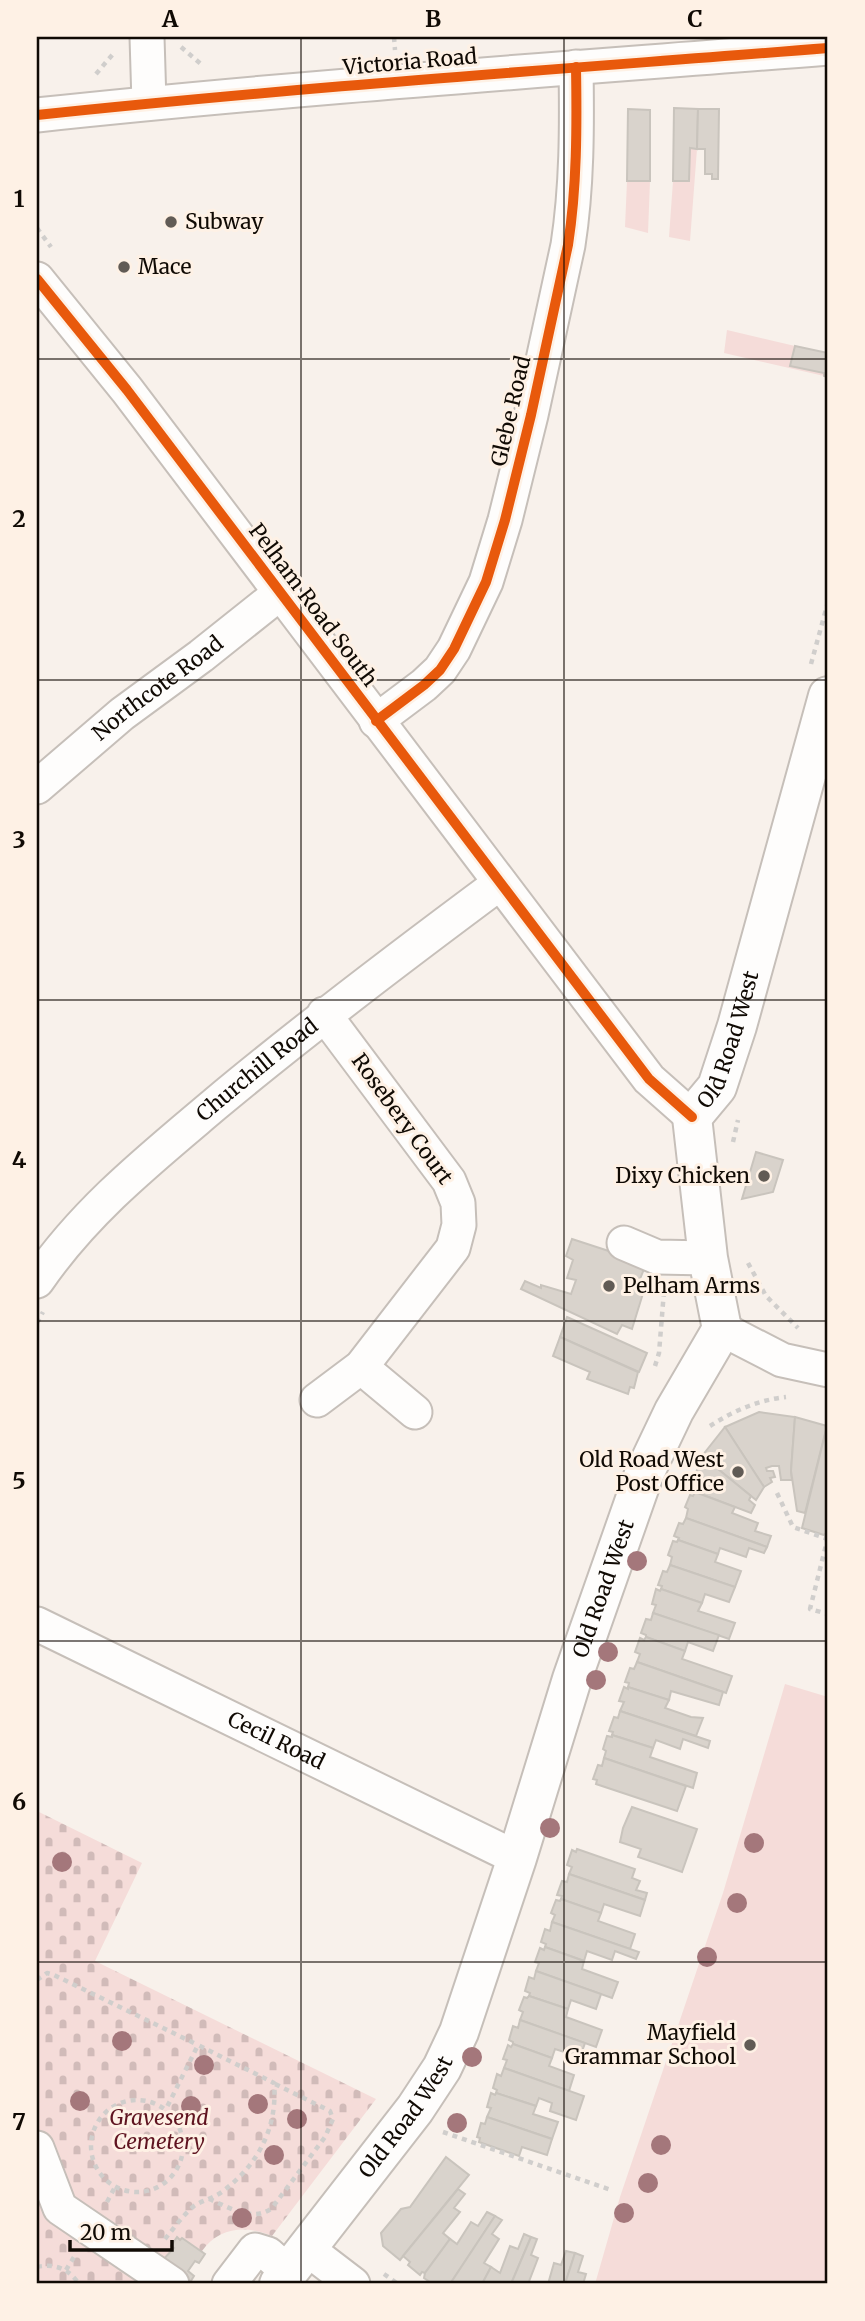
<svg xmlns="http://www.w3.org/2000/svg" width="865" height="2321" font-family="Merriweather,serif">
	<defs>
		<pattern id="cemetery-stones" width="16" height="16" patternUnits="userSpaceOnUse" patternTransform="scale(1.75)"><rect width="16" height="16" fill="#f5dcd9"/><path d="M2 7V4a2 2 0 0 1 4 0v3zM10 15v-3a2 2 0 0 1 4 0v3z" fill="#d1bbb9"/></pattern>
	</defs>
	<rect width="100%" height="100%" fill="#f8f1eb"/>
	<path fill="url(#cemetery-stones)" d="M37,1811L142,1863L95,1961L376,2099L272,2236C247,2225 219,2227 202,2251L205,2254L199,2263L195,2261L188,2271L194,2276L189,2284L184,2281L182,2284H37Z"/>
	<g fill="#f5dcd9">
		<polygon points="690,148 697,149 690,241 669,237 673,181 689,181"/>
		<polygon points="627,181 650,181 648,233 625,227"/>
		<polygon points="727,330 795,346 791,366 824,373 824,376 724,353"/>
		<polygon points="785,1684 828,1697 828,2284 595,2284 620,2197 723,1893"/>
	</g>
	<g fill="#d9d3cc" stroke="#c9c4bd" stroke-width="2">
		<polygon points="674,108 698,109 697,149 690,148 689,181 673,181"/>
		<polygon points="628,109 650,110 650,181 627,181"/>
		<polygon points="698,109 719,109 718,179 712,179 712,174 705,174 705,149 697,149"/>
		<polygon points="795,346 828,353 828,377 824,376 824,373 790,366"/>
		<polygon points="756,1152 783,1160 773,1192 742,1199"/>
		<polygon points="572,1239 624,1256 623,1261 644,1269 640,1279 645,1287 632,1329 622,1325 617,1334 521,1289 525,1281 541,1288 541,1285 571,1294 576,1280 567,1278 573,1260 566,1256"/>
		<polygon points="567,1317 647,1353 639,1372 560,1337"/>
		<polygon points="560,1337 638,1372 634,1388 630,1387 628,1394 587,1379 590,1372 553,1356"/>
		<polygon points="759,1412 795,1417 791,1471 792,1480 781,1480 779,1466 772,1466 766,1468 767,1471 773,1471 775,1477 770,1478 772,1482 764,1487 725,1427"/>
		<polygon points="795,1417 827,1426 805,1513 797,1511 791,1471"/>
		<polygon points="827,1426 828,1531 824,1535 802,1528"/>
		<polygon points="725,1427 764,1487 756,1500 702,1456"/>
		<polygon points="702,1456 751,1496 749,1500 755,1505 751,1513 690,1490"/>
		<polygon points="695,1492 735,1507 732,1513 758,1523 755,1531 771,1536 767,1547 686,1518 688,1509 685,1507 690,1495 693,1496"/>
		<polygon points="686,1518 767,1547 764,1553 749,1548 746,1557 720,1548 718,1554 678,1540 679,1538 674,1536 679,1523 683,1524"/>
		<polygon points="678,1540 718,1554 715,1562 741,1571 735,1587 670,1565 672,1557 668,1555 673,1541 677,1542"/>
		<polygon points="670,1565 735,1587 729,1602 705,1594 702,1603 661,1589 662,1586 658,1585 663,1571 667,1572"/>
		<polygon points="656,1589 660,1591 661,1589 702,1603 698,1611 735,1623 729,1639 653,1613 656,1605 652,1604"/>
		<polygon points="653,1613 719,1635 713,1651 688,1642 685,1651 646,1637 646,1635 641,1633 646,1619 651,1620"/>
		<polygon points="646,1637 685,1651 682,1659 732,1676 726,1693 637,1662 640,1654 635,1652 640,1638 644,1640"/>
		<polygon points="637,1662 723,1692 719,1705 671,1691 669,1700 628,1687 629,1683 625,1682 630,1668 634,1669"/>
		<polygon points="624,1687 628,1689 628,1687 669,1700 665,1708 691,1717 703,1718 696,1736 620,1711 624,1702 619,1701"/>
		<polygon points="620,1711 710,1741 708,1748 683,1739 680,1749 656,1740 653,1748 612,1735 613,1732 609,1731 614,1717 618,1718"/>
		<polygon points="612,1735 653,1748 650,1757 697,1773 693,1788 604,1758 606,1751 603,1749 607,1736 612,1737"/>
		<polygon points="604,1758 686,1786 677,1811 596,1784 597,1780 593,1779 598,1765 602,1766"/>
		<polygon points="632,1807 697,1829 682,1872 638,1857 641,1849 620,1842 623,1828"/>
		<polygon points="577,1849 635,1869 632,1878 640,1881 636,1890 647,1893 645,1900 569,1874 572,1867 567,1865 572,1850 576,1852"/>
		<polygon points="569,1874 645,1900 640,1916 604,1904 601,1913 561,1899 562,1896 557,1895 562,1881 567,1882"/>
		<polygon points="561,1899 601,1913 598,1921 635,1934 630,1949 552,1922 555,1915 551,1913 556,1900 560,1901"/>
		<polygon points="552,1922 639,1952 636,1959 615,1951 612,1960 587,1951 584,1961 545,1947 546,1944 541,1942 545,1929 550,1931"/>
		<polygon points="545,1947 584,1961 582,1969 618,1982 612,1998 536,1971 539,1963 535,1962 540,1948 544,1950"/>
		<polygon points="536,1971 601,1994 596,2009 571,2000 568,2009 529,1996 530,1993 525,1991 529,1977 534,1979"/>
		<polygon points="529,1996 568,2009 566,2017 602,2030 596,2047 520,2020 523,2012 519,2010 524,1997 527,1998"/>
		<polygon points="520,2020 585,2043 580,2057 555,2049 552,2058 513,2044 513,2042 509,2040 513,2026 518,2028"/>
		<polygon points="513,2044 552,2058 549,2066 574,2075 569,2091 504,2068 507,2060 503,2059 508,2045 511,2047"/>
		<polygon points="504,2068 584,2096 576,2120 550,2111 552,2103 539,2098 536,2106 496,2093 497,2090 493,2088 497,2074 501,2076"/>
		<polygon points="491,2093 495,2095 496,2093 536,2106 533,2114 558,2122 552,2139 487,2117 491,2108 487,2107"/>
		<polygon points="487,2117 552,2139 547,2155 522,2147 519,2156 479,2142 480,2138 477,2137 481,2123 485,2124"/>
		<polygon points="446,2157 469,2175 400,2260 383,2246 381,2233 401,2209 410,2207"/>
		<polygon points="458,2189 465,2194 454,2208 460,2212 443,2233 450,2239 425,2273 422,2272 420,2275 408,2265 410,2262 403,2256"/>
		<polygon points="487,2212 495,2216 450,2284 433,2284 424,2278 425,2273 450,2239 457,2244 471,2222 478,2226"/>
		<polygon points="495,2216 502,2220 492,2234 499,2239 484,2263 491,2267 482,2284 450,2284"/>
		<polygon points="524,2234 531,2237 511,2284 482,2284 491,2267 500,2273 510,2246 518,2249"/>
		<polygon points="177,2237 180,2240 182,2238 205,2254 199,2263 195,2261 188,2271 194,2276 189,2284 159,2264 174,2248 171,2246"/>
		<polygon points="531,2237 537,2239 531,2255 538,2258 528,2284 511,2284"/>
		<polygon points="566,2251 575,2253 565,2284 548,2284 554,2263 561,2265"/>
		<polygon points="575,2253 583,2256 578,2272 586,2274 583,2284 565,2284"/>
	</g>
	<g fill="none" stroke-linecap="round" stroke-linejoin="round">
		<defs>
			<g id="minor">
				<polyline points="147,37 149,103"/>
				<path d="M37,115C300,87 564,69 828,48"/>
				<polyline points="37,279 127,390 649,1079 692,1117"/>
				<path d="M376,721L424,685L440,670L454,649L486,582L505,520L531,415L568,245C577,187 577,126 576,67"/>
				<path id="s1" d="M37,787L122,714L201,656L280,593"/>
				<polyline points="624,1243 657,1257 708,1258"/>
				<path id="s2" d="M37,1281C85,1211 149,1160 214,1105C306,1028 403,955 500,883"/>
				<polyline points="722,1329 782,1360 828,1370"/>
				<polyline points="361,1367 415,1412"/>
				<polyline points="317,1400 361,1367 453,1248 459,1225 458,1203 449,1181 324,1014"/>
				<path id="s3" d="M37,1624L517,1858"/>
				<polyline points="37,2148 60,2208 172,2284"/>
				<polyline points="306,2248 353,2284"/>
				<polyline points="229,2284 255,2250 268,2254 288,2272"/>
			</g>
			<g id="major">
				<path id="s4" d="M279,2284L415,2109L442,2068L459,2032L517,1858L572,1679L644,1474L674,1411L722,1329L708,1258L692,1117L717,1087L737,1026L828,696"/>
			</g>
		</defs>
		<use href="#minor" stroke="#c6bfb9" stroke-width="37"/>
		<use href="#major" stroke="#c6bfb9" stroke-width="42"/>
		<g stroke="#d0cecc" stroke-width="4.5" stroke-dasharray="5 5" stroke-linecap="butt">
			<polyline points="394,37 395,50"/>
			<polyline points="181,47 201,64"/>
			<polyline points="96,74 113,54"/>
			<polyline points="37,228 51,247"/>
			<polyline points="811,664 828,602"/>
			<polyline points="733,1142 738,1120"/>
			<polyline points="748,1263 766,1296 798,1328"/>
			<polyline points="37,1323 43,1312"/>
			<polyline points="655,1366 659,1353 664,1291"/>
			<path d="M710,1426C733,1411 758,1400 786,1397"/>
			<polyline points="777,1493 793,1527 828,1539"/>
			<polyline points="828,1537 810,1609 828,1614"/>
			<polyline points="37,1980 47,1973 54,1975 198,2045"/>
			<circle cx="137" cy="2146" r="46"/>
			<polyline points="443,2132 611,2190"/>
			<path d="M209,2199C229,2207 252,2223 272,2208L325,2137L333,2119L330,2111L275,2084"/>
			<polyline points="107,2202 115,2187"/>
			<path d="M165,2239C174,2228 183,2215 194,2206C203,2200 214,2198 223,2191C258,2165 278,2127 274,2083L198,2045L166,2109"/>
			<path d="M37,2267C55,2263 69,2269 79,2284"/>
			<polyline points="66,2270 74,2257"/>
			<polyline points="384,2274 398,2284"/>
		</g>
		<use href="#minor" stroke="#fefdfc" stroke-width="33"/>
		<use href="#major" stroke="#fefdfc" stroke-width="38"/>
		<defs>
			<g id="cycleway">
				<path d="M37,115C300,87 564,69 828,48"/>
				<polyline points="37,279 127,390 649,1079 692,1117"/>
				<path d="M376,721L424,685L440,670L454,649L486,582L505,520L531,415L568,245C577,187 577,126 576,67"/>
			</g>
		</defs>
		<use href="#cycleway" stroke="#fef1e5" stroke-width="15"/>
		<use href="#cycleway" stroke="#e8590c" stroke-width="10"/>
	</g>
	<g fill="#a4777b">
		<circle cx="637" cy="1561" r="10"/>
		<circle cx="608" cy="1652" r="10"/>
		<circle cx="596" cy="1680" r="10"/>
		<circle cx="550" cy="1828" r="10"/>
		<circle cx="754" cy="1843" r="10"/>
		<circle cx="62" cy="1862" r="10"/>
		<circle cx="737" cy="1903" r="10"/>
		<circle cx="707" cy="1957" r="10"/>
		<circle cx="122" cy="2041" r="10"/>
		<circle cx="472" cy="2057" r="10"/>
		<circle cx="204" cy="2065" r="10"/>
		<circle cx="80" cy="2101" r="10"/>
		<circle cx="258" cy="2104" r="10"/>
		<circle cx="191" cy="2106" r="10"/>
		<circle cx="297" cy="2119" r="10"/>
		<circle cx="457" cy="2123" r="10"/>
		<circle cx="661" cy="2145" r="10"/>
		<circle cx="274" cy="2155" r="10"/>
		<circle cx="648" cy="2183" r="10"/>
		<circle cx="624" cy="2213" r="10"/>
		<circle cx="242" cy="2218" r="10"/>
	</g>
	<path fill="none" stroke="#100a04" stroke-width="2" stroke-opacity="0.55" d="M301,37V2284M564,37V2284M37,359H828M37,680H828M37,1000H828M37,1321H828M37,1641H828M37,1962H828"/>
	<g fill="#615b55" stroke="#fef1e5" stroke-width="2.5">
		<circle cx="171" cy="222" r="7"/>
		<circle cx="124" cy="267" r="7"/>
		<circle cx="764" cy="1176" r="7"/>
		<circle cx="609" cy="1286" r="7"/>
		<circle cx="738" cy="1472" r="7"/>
		<circle cx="750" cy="2045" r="7"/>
	</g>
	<g text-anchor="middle" stroke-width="6" stroke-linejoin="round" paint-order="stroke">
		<g font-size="21" fill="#100a04" stroke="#fef1e5">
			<text transform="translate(410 62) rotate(-5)" y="7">Victoria Road</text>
			<text transform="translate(511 411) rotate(-77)" y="7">Glebe Road</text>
			<text transform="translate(313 605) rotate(53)" y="7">Pelham Road South</text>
			<text dy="7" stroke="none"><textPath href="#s1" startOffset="156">Northcote Road</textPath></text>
			<text dy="7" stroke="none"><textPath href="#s4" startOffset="1365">Old Road West</textPath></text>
			<text dy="7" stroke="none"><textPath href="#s2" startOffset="306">Churchill Road</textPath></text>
			<text transform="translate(402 1119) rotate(54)" y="7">Rosebery Court</text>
			<text dy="7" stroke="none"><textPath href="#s4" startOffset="777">Old Road West</textPath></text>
			<text dy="7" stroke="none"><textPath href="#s3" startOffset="266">Cecil Road</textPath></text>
			<text dy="7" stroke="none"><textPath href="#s4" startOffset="210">Old Road West</textPath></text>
		</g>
		<g font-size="21" fill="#100a04" stroke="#fef1e5" text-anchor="start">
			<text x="185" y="229">Subway</text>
			<text x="138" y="274">Mace</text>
			<text x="750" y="1183" text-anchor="end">Dixy Chicken</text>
			<text x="623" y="1293">Pelham Arms</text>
			<text x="724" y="1467" text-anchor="end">Old Road West<tspan x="724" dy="24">Post Office</tspan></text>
			<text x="736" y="2040" text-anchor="end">Mayfield<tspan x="736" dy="24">Grammar School</tspan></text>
		</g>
		<g font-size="21" font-style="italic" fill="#5f1420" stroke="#fef1e5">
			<text x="159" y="2125">Gravesend<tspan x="159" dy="24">Cemetery</tspan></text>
		</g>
	</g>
	<rect width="865" height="2321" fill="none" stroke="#fef1e5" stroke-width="77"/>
	<path d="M70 2240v10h102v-10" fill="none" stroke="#100a04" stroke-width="3.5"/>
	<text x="80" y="2240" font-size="21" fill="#100a04" stroke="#fef1e5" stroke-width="5" paint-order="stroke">20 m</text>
	<rect x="38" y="38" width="788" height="2244" fill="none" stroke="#100a04" stroke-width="2.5"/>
	<g font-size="23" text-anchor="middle" font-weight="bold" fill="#100a04">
		<text x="170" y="27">A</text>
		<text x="433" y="27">B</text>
		<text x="695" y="27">C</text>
		<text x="19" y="207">1</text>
		<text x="19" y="527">2</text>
		<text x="19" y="848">3</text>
		<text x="19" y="1168">4</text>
		<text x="19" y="1489">5</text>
		<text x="19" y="1810">6</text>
		<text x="19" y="2130">7</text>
	</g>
</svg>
